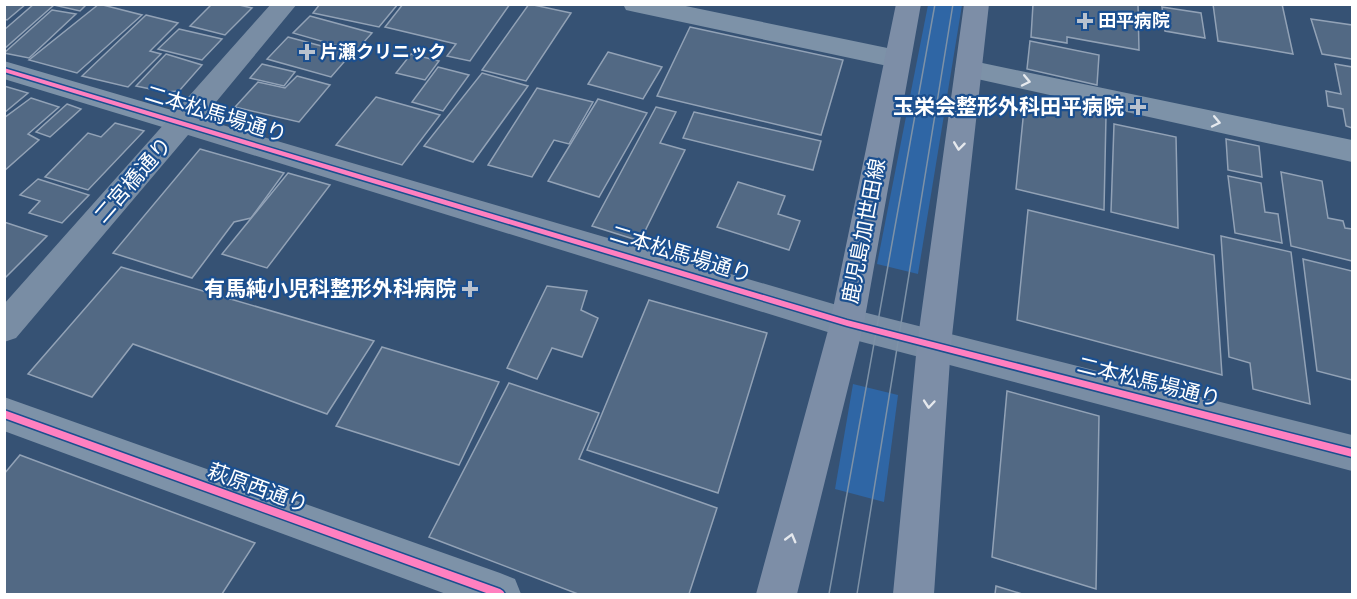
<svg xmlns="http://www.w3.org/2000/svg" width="1357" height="599" font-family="'Roboto Condensed','Noto Sans JP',sans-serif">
	<rect width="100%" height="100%" fill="#365274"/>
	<g fill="#2f66a5">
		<polygon points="928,5 962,5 918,274 877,264"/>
		<polygon points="853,384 898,395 884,502 835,489"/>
	</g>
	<g fill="#526984" stroke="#92a2b6" stroke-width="1.5">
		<polygon points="4,4 26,4 7,20 4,19"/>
		<polygon points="34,4 87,4 80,11 54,5 4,49 4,30"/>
		<polygon points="99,4 142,15 77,73 29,60"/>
		<polygon points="212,4 235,4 252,8 225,35 190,26"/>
		<polygon points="320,4 398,4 379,27 313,13"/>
		<polygon points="403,4 510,4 470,61 447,56 456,44 385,27"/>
		<polygon points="529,4 571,13 526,81 482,70"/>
		<polygon points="1033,4 1138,4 1139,50 1067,37 1067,43 1031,37"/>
		<polygon points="1213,4 1282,4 1293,54 1218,41"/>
		<polygon points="1162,7 1201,13 1205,38 1165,31"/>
		<polygon points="52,10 76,14 29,58 4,53"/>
		<polygon points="146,15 178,23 150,51 161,54 128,87 82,76"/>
		<polygon points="310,16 372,33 356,51 293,33"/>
		<polygon points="1311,19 1352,25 1352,59 1322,54"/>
		<polygon points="690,27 843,60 821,135 657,96"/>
		<polygon points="179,29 222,39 202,60 158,49"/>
		<polygon points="288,37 351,54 331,77 267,59"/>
		<polygon points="1030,41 1099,55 1097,85 1027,69"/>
		<polygon points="608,52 662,67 643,99 588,84"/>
		<polygon points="166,54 202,65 179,91 165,92 136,86"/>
		<polygon points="411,54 439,61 425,80 396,73"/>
		<polygon points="262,64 295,72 284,86 250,78"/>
		<polygon points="1335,64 1352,67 1352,128 1346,126 1343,109 1328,106 1326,91 1341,94"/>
		<polygon points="438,67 469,75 443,111 412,102"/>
		<polygon points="482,73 528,86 473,162 424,146"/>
		<polygon points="297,76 330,85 299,122 235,107 258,82 285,88"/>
		<polygon points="4,86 28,93 4,113"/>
		<polygon points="537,88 593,102 569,144 554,140 532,177 488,165"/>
		<polygon points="376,97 440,115 402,165 336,145"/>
		<polygon points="31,98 59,107 28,134 39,140 4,171 4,118"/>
		<polygon points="598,99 647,113 599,197 548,181"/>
		<polygon points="1025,99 1106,116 1104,210 1016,189"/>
		<polygon points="67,104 81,109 50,137 36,132"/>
		<polygon points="656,107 676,112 660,143 685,150 640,241 592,226"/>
		<polygon points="694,112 821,141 813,170 683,138"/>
		<polygon points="115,123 144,131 88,190 45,177 88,133 101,137"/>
		<polygon points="1114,124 1176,137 1178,228 1111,212"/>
		<polygon points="1226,139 1259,146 1262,177 1228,170"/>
		<polygon points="200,149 284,173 251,218 234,222 192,278 113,253"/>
		<polygon points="1281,172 1322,181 1328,218 1343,221 1345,228 1352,229 1352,261 1291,246"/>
		<polygon points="288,173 330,185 267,268 222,254"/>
		<polygon points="1228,176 1261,183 1265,212 1278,214 1282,243 1235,233"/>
		<polygon points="38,179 89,195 62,223 29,213 40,201 20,195"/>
		<polygon points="738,182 785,196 778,214 800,221 789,250 717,227"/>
		<polygon points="1028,210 1214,255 1222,375 1017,320"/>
		<polygon points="4,222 47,236 4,279"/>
		<polygon points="1221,236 1291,252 1310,404 1253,389 1250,363 1229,357"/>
		<polygon points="1303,259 1352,271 1352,380 1317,371"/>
		<polygon points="121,267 374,341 327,414 133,344 92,397 28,374"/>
		<polygon points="547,286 587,291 581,310 598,318 582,357 552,348 537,379 507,368"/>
		<polygon points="649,300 767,333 718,493 587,450"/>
		<polygon points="382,347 499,382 459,465 336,426"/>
		<polygon points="509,383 599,413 579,459 717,508 689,594 578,594 429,537"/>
		<polygon points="1007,391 1099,416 1096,589 992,557"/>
		<polygon points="20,455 255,543 222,594 4,594 4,474"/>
		<polygon points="996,586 1022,594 995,594"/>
	</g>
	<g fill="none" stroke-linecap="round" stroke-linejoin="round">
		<g fill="#7d92a8" fill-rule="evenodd">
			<polygon points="623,4 676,4 897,50 906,53 910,59 906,65 897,68 635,12 626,10"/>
			<polygon points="968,60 1352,140 1352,162 959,75 955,69 959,63"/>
			<polygon points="4,61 192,116 196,123 192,130 182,133 4,79"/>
			<polygon points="4,397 500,573 515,579 521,594 446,594 4,431"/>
		</g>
		<polygon fill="#798da4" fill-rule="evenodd" points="271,4 297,4 202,119 847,308 1352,435 1352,471 847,338 188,135 16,338 4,342 4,304"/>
		<g fill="#7d8ea7" fill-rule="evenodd">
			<polygon points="896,4 921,4 864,323 797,594 756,594 830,323"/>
			<polygon points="964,4 989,4 951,345 934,594 893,594 917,345"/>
		</g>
		<g stroke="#7e92a7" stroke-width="1.5">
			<polyline points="829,594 935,4"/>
			<polyline points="857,594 953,4"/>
		</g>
		<defs>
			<g id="cycleway">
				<polygon points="4,68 847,320 1352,449 1352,457 847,326 4,72"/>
				<polygon points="4,410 500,589 503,591 505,594 489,594 4,418"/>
			</g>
		</defs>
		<use href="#cycleway" stroke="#1b4f8f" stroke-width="3"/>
		<use href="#cycleway" fill="#ff80c0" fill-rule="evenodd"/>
	</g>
	<defs><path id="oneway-chevron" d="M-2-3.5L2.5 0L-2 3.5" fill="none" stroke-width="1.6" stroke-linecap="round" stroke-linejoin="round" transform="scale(1.5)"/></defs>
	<g stroke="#e5e9ee">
		<use href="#oneway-chevron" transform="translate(1026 81) rotate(12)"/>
		<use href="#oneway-chevron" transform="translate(1216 122) rotate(12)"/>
	</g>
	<g stroke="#e5e8ed">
		<use href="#oneway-chevron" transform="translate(959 146) rotate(97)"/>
		<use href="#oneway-chevron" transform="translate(929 404) rotate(95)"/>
		<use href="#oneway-chevron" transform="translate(791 538) rotate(-75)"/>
	</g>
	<g fill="#b9c2ce" stroke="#1b4f8f" stroke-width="2">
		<path d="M1082 12h6v6h6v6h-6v6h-6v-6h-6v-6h6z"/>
		<path d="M304 43h6v6h6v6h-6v6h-6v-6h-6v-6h6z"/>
		<path d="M1135 98h6v6h6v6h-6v6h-6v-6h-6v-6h6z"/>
		<path d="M467 280h6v6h6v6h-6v6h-6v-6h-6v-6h6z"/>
	</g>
	<g text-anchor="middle" stroke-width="4.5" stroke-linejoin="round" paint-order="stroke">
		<g font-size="18" font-weight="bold" fill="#fff" stroke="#1b4f8f" text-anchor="start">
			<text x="1098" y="27">田平病院</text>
			<text x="320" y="58">片瀬クリニック</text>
		</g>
		<g font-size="21" font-weight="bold" fill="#fff" stroke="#1b4f8f" text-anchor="end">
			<text x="1124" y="114">玉栄会整形外科田平病院</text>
			<text x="456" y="296">有馬純小児科整形外科病院</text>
		</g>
		<g font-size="21" fill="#fff" stroke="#1b4f8f">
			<text transform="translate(216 114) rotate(17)" y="7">二本松馬場通り</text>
			<text transform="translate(133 180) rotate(-49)" y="7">二宮橋通り</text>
			<text transform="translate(864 231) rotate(-79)" y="7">鹿児島加世田線</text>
			<text transform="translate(681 254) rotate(17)" y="7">二本松馬場通り</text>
			<text transform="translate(1149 382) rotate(14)" y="7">二本松馬場通り</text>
			<text transform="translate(258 488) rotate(20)" y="7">萩原西通り</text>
		</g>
	</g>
	<rect width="1357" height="599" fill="none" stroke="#ffffff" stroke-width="12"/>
</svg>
